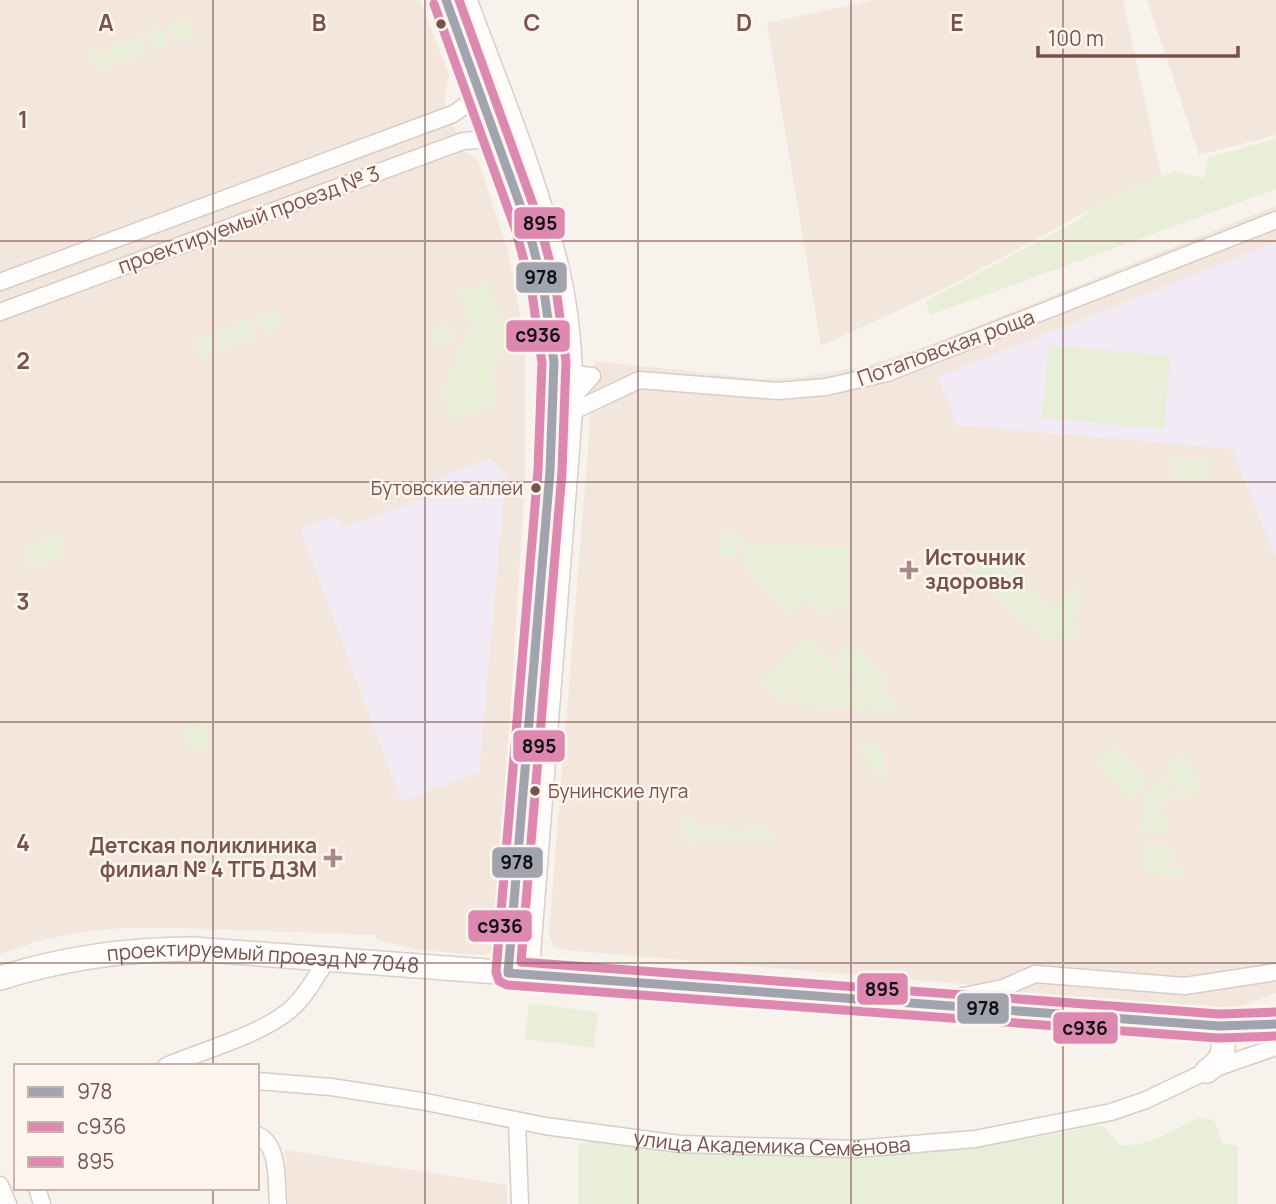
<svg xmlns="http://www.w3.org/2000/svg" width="1276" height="1204" font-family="Manrope,sans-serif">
	<rect width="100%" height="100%" fill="#f8f2ec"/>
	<g fill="#f3e6dc">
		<polygon points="0,0 420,0 449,75 444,99 463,151 478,160 508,252 525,342 525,481 497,924 502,932 500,945 490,953 484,955 417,950 376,939 376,935 183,928 121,928 82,932 38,941 0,954"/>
		<polygon points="875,0 1123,0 1162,180 1093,208 944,289 821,346 767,23"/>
		<polygon points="1147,0 1276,0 1276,135 1199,155"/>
		<polygon points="1276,206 1276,993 1227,1012 1033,996 986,986 564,950 553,946 549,933 595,361 760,379 802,377 867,366 932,344"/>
		<polygon points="285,1150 507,1185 507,1204 288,1204"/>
	</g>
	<g fill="#f2eaf4">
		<polygon points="1276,242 1276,559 1232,449 957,425 938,377"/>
		<polygon points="491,458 506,475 479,773 401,801 300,529 337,515 343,528 380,514 439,492 435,479"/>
	</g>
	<g fill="#e8eed7">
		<polygon points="188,17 195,36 174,43 167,25"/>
		<polygon points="161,27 168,46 153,51 146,33"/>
		<polygon points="141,35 148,53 117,64 111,46"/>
		<polygon points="106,48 113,66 97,72 90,54"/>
		<polygon points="1276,139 1276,189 930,315 926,301 1077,221 1107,198 1175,171 1203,178 1209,157"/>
		<polygon points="487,282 508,336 490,376 497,399 493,405 452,421 441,393 471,326 459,292"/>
		<polygon points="276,310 283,328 263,335 256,317"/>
		<polygon points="249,319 256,338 221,351 214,333"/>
		<circle cx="442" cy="335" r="11"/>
		<polygon points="210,334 216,353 201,359 194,340"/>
		<polygon points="1049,345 1170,356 1164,429 1042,418"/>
		<polygon points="1173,457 1210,460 1208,480 1171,477"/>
		<polygon points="720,532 741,533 739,556 718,555"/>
		<polygon points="62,534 65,542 58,546 62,557 30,569 23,549"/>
		<polygon points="744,542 849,548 848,614 838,605 825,618 806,599 791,614 743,566"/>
		<polygon points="972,560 1012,563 1017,569 1014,572 1049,610 1079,583 1078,615 1066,626 1078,627 1078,640 1047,639 1032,623 1026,628 989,587 981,595 972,584"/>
		<polygon points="806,637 828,659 783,704 761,682"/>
		<polygon points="850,643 887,680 871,696 834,659"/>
		<polygon points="829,661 869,700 882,688 897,703 895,706 902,713 798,705 792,698"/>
		<polygon points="203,720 212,744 192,752 183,727"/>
		<polygon points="867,742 875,743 883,750 884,783 854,745 866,745"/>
		<polygon points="1118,745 1149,782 1128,800 1097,763"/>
		<polygon points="1188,754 1202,791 1180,799 1166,762"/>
		<polygon points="1165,777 1174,800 1159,806 1168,826 1167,834 1141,832 1143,794"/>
		<polygon points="684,818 698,819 699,828 733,829 733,839 698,838 697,844 690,844 683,836"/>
		<polygon points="759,825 764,826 779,841 738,840 739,829 759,830"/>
		<polygon points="1146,843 1169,845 1184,877 1143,873"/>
		<polygon points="529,1003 598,1012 594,1048 525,1039"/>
		<path d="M1198,1118L1214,1120L1222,1143L1238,1146V1204H578V1145L592,1140C759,1166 929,1162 1094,1126L1104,1127L1120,1145C1147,1148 1175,1129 1198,1118Z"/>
	</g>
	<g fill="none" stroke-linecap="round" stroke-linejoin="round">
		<defs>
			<g id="street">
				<polyline points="0,282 453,114 472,101 476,82"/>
				<polyline points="0,312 463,141 489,139 500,144"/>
				<polyline points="561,373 592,376 569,401"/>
				<polyline points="565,415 639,380 778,391 826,387 887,373 1276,220"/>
				<polyline points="949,999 1003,988 1035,974 1185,986 1276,972"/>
				<path d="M166,1066C204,1050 261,1035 291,1009C307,995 316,976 327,960"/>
				<path id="s1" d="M257,1081L331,1087L421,1101L545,1126L680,1144L855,1149L975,1139L1111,1112L1146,1100L1207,1071L1276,1047"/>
				<polyline points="517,1121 520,1204"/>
				<path d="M257,1135C280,1144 276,1183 278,1204"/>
				<polyline points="0,1185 8,1204"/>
				<polyline points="37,1188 42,1204"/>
			</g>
			<g id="secondary">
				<polyline points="446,0 527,224 543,284 554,362 550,471 508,973"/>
				<path d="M465,0C498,89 536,179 558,272C568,315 571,360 571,404L527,974"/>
				<path id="s2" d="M0,978C64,958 126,949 193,949L1122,1019L1219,1026L1276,1024"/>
				<path d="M1207,1071C1226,1058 1226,1047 1219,1026"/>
			</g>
		</defs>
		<use href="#street" stroke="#d7cdc8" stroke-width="19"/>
		<use href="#secondary" stroke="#d9ceca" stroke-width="26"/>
		<use href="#street" stroke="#fefdfc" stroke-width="16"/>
		<use href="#secondary" stroke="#fefdfc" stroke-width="23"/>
		<defs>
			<polyline id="bus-1" points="446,0 527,224 543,284 554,362 550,471 508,973 1219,1026 1276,1024"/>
			<polyline id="bus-2" points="434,4 515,228 531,286 542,363 538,470 496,972 499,981 507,985 1218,1038 1276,1036"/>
			<polyline id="bus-3" points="459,0 539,221 555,282 566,361 562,472 521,962 1219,1014 1276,1012"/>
		</defs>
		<use href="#bus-1" stroke="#fff5ee" stroke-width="14"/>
		<use href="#bus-2" stroke="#fff5ee" stroke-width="14"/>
		<use href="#bus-3" stroke="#fff5ee" stroke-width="14"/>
		<use href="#bus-1" stroke="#a1a4ae" stroke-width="9"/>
		<use href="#bus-2" stroke="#dd88b0" stroke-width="9"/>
		<use href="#bus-3" stroke="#dd88b0" stroke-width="9"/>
	</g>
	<path fill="none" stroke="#78534a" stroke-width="2" stroke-opacity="0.55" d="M213,0V1066M425,0V1204M638,0V1204M851,0V1204M1063,0V1204M0,241H1276M0,482H1276M0,722H1276M0,963H1276M213,1188V1204"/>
	<g fill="#78534a" stroke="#fff5ee" stroke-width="2.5">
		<circle cx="441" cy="24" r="6"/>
		<circle cx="536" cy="488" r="6"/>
		<circle cx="535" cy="791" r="6"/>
	</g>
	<g fill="#a58b83" stroke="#fff5ee" stroke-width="2.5">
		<path d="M905.5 559.5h7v7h7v7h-7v7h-7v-7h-7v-7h7z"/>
		<path d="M329.5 847.5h7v7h7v7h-7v7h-7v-7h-7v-7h7z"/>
	</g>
	<g text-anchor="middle" stroke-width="5" stroke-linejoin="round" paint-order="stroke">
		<g font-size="19" fill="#78534a" stroke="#fff5ee" text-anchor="end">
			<text x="523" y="495">Бутовские аллеи</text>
			<text x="548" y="798" text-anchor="start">Бунинские луга</text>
		</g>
		<g font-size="21" fill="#78534a" stroke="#fff5ee">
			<text transform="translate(249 220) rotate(-20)" y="7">проектируемый проезд № 3</text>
			<text transform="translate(946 348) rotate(-20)" y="7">Потаповская роща</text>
			<text dy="7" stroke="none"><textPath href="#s2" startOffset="266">проектируемый проезд № 7048</textPath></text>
			<text dy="7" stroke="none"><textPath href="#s1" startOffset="520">улица Академика Семёнова</textPath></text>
		</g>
		<g font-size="21" font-weight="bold" fill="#78534a" stroke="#fff5ee" text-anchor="start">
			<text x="925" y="565">Источник<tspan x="925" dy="24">здоровья</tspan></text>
			<text x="317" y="853" text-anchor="end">Детская поликлиника<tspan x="317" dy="24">филиал № 4 ТГБ ДЗМ</tspan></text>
		</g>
	</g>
	<g font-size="23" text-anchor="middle" font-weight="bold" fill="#78534a" stroke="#fff5ee" stroke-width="5" stroke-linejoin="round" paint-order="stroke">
		<text x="106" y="31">A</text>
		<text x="319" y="31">B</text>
		<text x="532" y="31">C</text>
		<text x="744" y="31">D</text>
		<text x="957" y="31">E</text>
		<text x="23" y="128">1</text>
		<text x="23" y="369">2</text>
		<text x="23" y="610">3</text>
		<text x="23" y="851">4</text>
	</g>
	<g stroke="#fff5ee" stroke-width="2.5">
		<rect x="513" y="206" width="53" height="34" rx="7" fill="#dd88b0"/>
		<rect x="515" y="261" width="53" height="33" rx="7" fill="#a1a4ae"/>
		<rect x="505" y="319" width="66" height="34" rx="7" fill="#dd88b0"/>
		<rect x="512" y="729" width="54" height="34" rx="7" fill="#dd88b0"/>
		<rect x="491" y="846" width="53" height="33" rx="7" fill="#a1a4ae"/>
		<rect x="467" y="909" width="66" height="34" rx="7" fill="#dd88b0"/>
		<rect x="856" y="972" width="53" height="34" rx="7" fill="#dd88b0"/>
		<rect x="956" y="992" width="54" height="33" rx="7" fill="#a1a4ae"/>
		<rect x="1052" y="1011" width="67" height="34" rx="7" fill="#dd88b0"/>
	</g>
	<g font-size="19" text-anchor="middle" font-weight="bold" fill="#111">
		<text x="540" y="230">895</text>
		<text x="541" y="284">978</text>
		<text x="538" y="342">с936</text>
		<text x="539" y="753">895</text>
		<text x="517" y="869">978</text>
		<text x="500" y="933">с936</text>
		<text x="882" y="996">895</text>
		<text x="983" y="1015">978</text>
		<text x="1085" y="1035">с936</text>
	</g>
	<rect x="14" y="1064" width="245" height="126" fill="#fff5ee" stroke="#c9b4ac" stroke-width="2"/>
	<rect x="28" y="1087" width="35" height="10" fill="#a1a4ae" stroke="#c9b4ac" stroke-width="2"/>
	<text x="77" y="1099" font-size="21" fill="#78534a">978</text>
	<rect x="28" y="1122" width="35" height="10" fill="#dd88b0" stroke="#c9b4ac" stroke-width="2"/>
	<text x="77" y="1134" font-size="21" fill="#78534a">с936</text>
	<rect x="28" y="1157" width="35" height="10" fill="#dd88b0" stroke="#c9b4ac" stroke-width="2"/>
	<text x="77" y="1169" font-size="21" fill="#78534a">895</text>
	<path d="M1038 46v10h200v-10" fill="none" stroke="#78534a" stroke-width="3.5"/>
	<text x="1048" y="46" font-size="21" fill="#78534a" stroke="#fff5ee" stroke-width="5" paint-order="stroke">100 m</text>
</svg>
